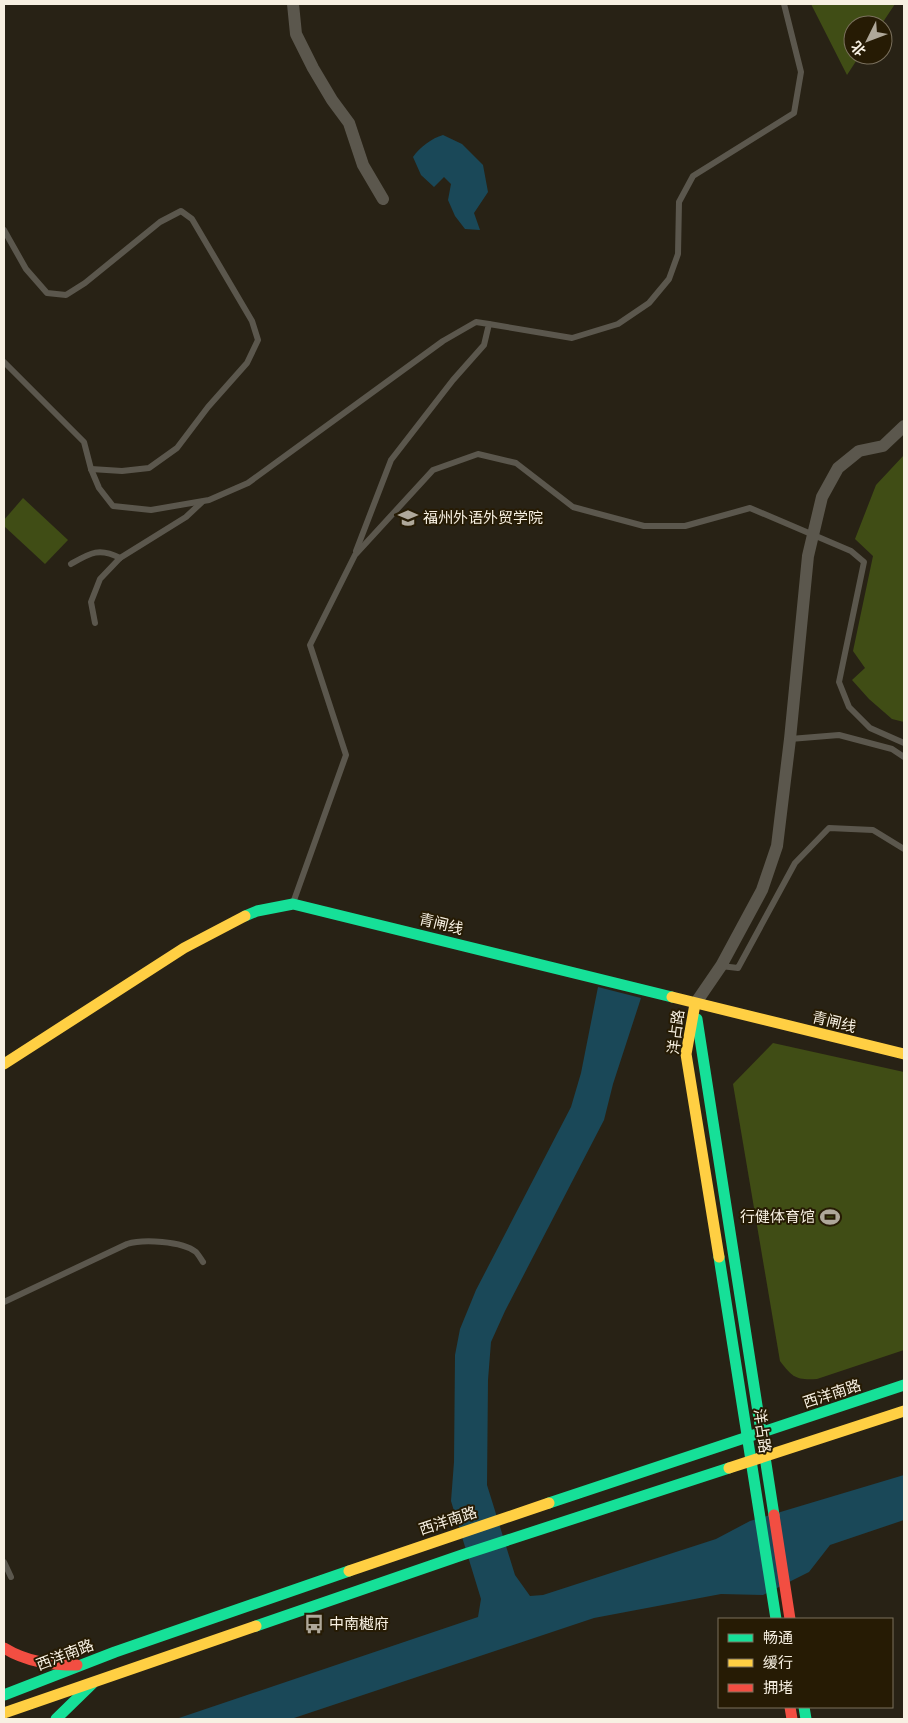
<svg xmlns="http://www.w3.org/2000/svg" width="908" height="1723" font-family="Helvetica,'Noto Sans SC',sans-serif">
	<rect width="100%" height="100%" fill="#282215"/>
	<g fill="#404d15">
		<polygon points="811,4 895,4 881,25 853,25 853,55 860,55 847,75"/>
		<polygon points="904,455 904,722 892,719 869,699 852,680 865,668 853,651 873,556 855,539 876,485"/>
		<polygon points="23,498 68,540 45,564 4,526 4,520"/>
		<path d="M773,1043L904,1072V1350L817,1379C796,1380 793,1378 780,1361L733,1084Z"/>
	</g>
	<g fill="#1a4858">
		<path d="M443,135L462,144L483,165L488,192L474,213L480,230L465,229L455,216L448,200L451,184L444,177L434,187L421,175L413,157C420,147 432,138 443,135Z"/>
		<polygon points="598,987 641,998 613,1084 604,1120 505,1311 491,1342 488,1380 487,1485 515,1575 530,1596 543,1595 716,1539 750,1521 904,1475 904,1520 830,1545 809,1572 763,1595 721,1594 594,1618 291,1719 176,1719 478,1617 481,1599 451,1501 454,1462 455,1355 460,1329 476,1290 571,1107 581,1073"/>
	</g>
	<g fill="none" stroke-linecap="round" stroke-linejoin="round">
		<g stroke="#5b574d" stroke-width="6">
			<polyline points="4,230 26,269 47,293 66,295 85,283 160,222 181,211 192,219 252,321 258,340 247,363 208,407 177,448 149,468 122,471 91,469"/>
			<polyline points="489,324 572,338 618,324 649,303 669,279 678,254 679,202 693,176 794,113 801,72 784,4"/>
			<polyline points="4,362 84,442 91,469 99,488 113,506 151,510 209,500 248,483 443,341 476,322 489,324 484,345 453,380 391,460 356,551"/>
			<path d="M71,564C90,553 99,547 120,558"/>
			<polyline points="95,623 91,602 100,579 120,558 186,517 202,502"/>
			<polyline points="790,739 839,735 892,749 904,757"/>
			<polyline points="293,903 346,755 310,645 355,555 433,470 478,454 516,463 573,507 644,526 685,526 750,508 851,551 864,562 839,682 849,707 870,728 904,743"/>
			<polyline points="721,966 738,968 795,863 829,828 873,830 904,849"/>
			<path d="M4,1302L127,1244C143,1239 182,1241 196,1252C198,1254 201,1259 203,1262"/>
			<polyline points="4,1562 11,1577"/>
		</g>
		<g stroke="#5b574d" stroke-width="12">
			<polyline points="293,4 296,34 313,68 332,100 349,123 363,165 383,199"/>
			<polyline points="695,1004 721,966 762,890 777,846 790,739 808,556 822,497 838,468 859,451 883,446 904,426"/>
		</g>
		<g stroke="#16e098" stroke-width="11">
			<polyline points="245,916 257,911 293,904 672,997"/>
			<polyline points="697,1019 774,1515"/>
			<polyline points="719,1257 776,1619"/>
			<polyline points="549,1503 904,1385"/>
			<polyline points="256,1626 462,1555 729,1468"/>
			<polyline points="4,1695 115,1652 349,1571"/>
			<polyline points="804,1707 806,1719"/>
			<polyline points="56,1719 93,1683"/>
		</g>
		<g stroke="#ffcf43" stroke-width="11">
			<polyline points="672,997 904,1054"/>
			<polyline points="695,1004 686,1054 719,1257"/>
			<polyline points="4,1064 184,948 245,916"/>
			<polyline points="729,1468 904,1411"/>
			<polyline points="349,1571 549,1503"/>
			<polyline points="4,1713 256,1626"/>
		</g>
		<g stroke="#f24e42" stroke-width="11">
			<polyline points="774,1515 790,1619"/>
			<path d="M4,1648C27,1662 51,1665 77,1665"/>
			<polyline points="790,1707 792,1719"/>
		</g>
	</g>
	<defs>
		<symbol id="university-bare" viewBox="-9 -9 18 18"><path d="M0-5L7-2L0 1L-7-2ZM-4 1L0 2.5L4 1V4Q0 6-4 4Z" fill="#afa89a" stroke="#261b04" stroke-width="2.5" paint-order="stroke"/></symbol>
		<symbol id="stadium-bare" viewBox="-9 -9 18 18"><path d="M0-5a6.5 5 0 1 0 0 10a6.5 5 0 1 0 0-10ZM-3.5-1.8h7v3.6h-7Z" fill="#afa89a" stroke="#261b04" stroke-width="2.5" paint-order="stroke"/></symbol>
		<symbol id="bus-bare" viewBox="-9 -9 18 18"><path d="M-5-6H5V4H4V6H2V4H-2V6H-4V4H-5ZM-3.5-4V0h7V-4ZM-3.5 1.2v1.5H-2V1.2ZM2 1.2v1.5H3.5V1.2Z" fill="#afa89a" stroke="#261b04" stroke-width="2.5" paint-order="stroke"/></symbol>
	</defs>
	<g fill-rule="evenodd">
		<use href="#university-bare" x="394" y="504" width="28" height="28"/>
		<use href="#stadium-bare" x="816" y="1203" width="28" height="28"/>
		<use href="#bus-bare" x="300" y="1610" width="28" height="28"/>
	</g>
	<g text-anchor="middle" stroke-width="4" stroke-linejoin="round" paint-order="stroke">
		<g font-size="15" fill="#f7f0e2" stroke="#261b04" text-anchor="start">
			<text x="423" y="523">福州外语外贸学院</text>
			<text x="815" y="1222" text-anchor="end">行健体育馆</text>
			<text x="329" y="1629">中南樾府</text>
		</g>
		<g font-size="15" fill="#f7f0e2" stroke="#261b04">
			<text transform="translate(441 924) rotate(14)" y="5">青闸线</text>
			<text transform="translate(834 1022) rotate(14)" y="5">青闸线</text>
			<text transform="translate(676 1032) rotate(-83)" y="5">洋占路</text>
			<text transform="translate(832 1394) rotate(-18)" y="5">西洋南路</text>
			<text transform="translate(762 1431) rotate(82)" y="5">洋占路</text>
			<text transform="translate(448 1521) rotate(-18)" y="5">西洋南路</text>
			<text transform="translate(65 1655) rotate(-21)" y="5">西洋南路</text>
		</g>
	</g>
	<rect width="908" height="1723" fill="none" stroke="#f7f0e2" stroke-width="10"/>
	<rect x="718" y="1618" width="175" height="90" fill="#261b04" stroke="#7a705d"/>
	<rect x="728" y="1634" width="25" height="8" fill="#16e098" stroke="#7a705d"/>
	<text x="763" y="1643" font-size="15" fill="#f7f0e2">畅通</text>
	<rect x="728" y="1659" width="25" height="8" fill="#ffcf43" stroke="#7a705d"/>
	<text x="763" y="1668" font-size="15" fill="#f7f0e2">缓行</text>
	<rect x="728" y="1684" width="25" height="8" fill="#f24e42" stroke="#7a705d"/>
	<text x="763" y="1693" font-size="15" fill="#f7f0e2">拥堵</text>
	<g transform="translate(868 40) rotate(228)"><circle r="24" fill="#261b04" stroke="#7a705d"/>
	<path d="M0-4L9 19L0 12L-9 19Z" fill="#afa89a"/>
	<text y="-8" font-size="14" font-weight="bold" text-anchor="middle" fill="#f7f0e2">北</text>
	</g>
</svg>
